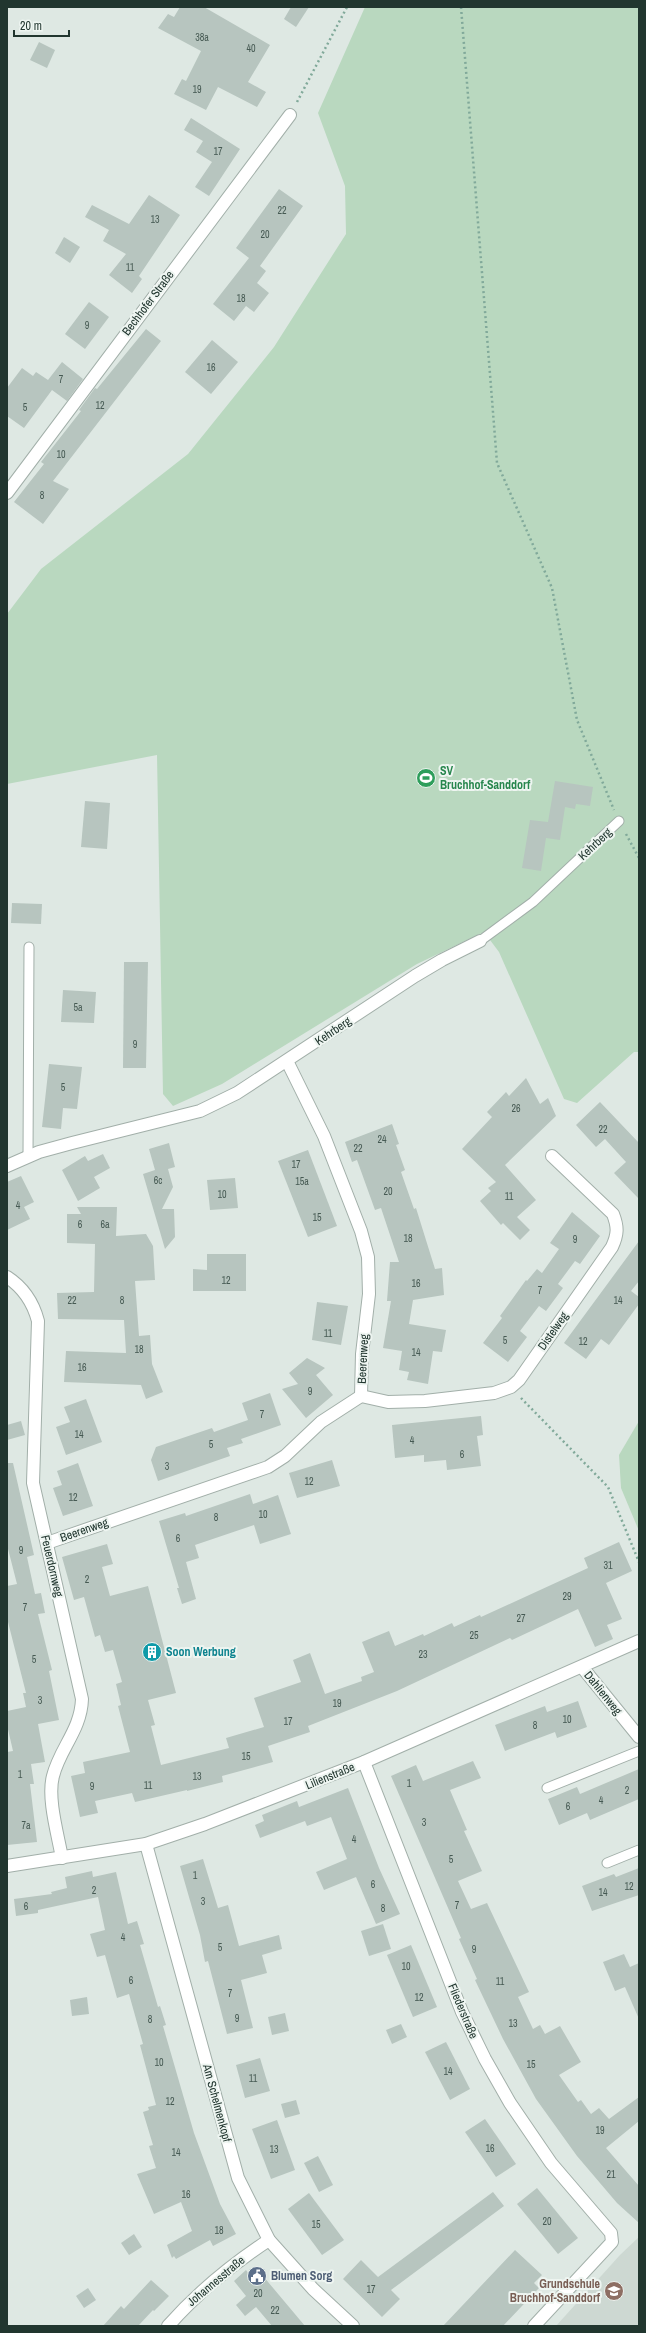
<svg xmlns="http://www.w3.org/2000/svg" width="646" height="2333" font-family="'Archivo Narrow',sans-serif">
	<rect width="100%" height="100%" fill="#dee8e3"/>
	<polygon fill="#cdd8d2" points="639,2237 639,2326 556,2326 620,2255"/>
	<g fill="#b9d8bf">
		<polygon points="365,7 639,7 639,1052 634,1052 577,1103 564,1099 499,952 484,932 417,964 222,1084 173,1106 163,1094 157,755 7,784 7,614 41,569 188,454 274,347 346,234 345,186 318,113"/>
		<polygon points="639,1421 639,1531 621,1488 619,1455"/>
	</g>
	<g fill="#b7c5bf">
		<polygon points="180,7 204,7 270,45 248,82 266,92 257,107 218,87 206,110 174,94 182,79 186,81 201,51 158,28 168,14 174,17"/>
		<polygon points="291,7 309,7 296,27 284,19"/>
		<polygon points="39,42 55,50 47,68 30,60"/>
		<polygon points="191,118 240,149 209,196 195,187 212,162 196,152 203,141 184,130"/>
		<polygon points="279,189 303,206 260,266 266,271 257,283 269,293 254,312 246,306 234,321 213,304 249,258 236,248"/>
		<polygon points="149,195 180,215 139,276 142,279 132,293 109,275 126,254 103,241 109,230 85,217 92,205 129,224"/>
		<polygon points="64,237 80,247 70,263 55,253"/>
		<polygon points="89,302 109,317 85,349 65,334"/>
		<polygon points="146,329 161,341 53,481 69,489 43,524 14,502 44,464 41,462 81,411 79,410 95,388 97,389"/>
		<polygon points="212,340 238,362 211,394 185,372"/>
		<polygon points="62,362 83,379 67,401 52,390 24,428 7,416 7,388 22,368 33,376 36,372 48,380"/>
		<polygon points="555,781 593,787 590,806 576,804 575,809 565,807 560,840 546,838 541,871 522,868 530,820 548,822"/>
		<polygon points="85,801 110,803 107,849 81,847"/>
		<polygon points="12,903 42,904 41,924 11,923"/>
		<polygon points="124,962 148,962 146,1068 123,1068"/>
		<polygon points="63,990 96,992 94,1023 61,1022"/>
		<polygon points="49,1064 82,1067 77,1109 63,1108 61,1129 42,1127"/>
		<polygon points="526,1078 540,1104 548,1098 556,1116 505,1165 536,1200 517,1217 530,1230 520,1240 503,1223 501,1225 480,1201 491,1191 488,1188 496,1182 462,1149 492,1117 487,1112 506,1092 509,1096"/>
		<polygon points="600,1102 639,1143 639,1199 614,1173 626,1162 605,1139 596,1147 576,1125"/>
		<polygon points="392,1124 399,1144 396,1145 405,1170 401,1172 414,1209 416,1208 435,1269 442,1268 444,1295 413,1300 409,1324 446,1330 442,1352 433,1351 428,1384 407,1380 409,1372 399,1370 402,1351 383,1348 391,1301 387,1301 390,1262 399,1262 381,1208 375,1210 357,1160 352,1162 345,1142"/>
		<polygon points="169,1143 175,1167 168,1169 173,1187 162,1209 174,1209 175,1237 165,1249 143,1174 155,1170 149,1149"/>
		<polygon points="308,1150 337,1226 308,1237 278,1161"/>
		<polygon points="103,1154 110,1168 94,1177 100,1188 78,1201 62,1170 85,1156 88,1161"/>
		<polygon points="21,1176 34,1202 24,1207 30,1219 7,1230 7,1182"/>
		<polygon points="235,1178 238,1208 210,1210 207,1180"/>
		<polygon points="77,1207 117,1207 116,1236 146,1234 153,1246 155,1280 135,1281 139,1336 150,1335 152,1364 163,1392 146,1399 141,1385 64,1382 66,1351 126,1353 124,1320 58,1319 57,1293 94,1292 95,1244 67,1243 67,1214 81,1214"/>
		<polygon points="572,1212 600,1236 580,1264 575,1261 558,1284 563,1288 546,1311 539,1306 520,1331 527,1337 508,1362 483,1343 502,1318 500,1316 526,1280 527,1281 537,1269 542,1273 559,1249 550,1243"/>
		<polygon points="639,1241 639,1281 631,1291 639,1297 639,1304 609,1345 601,1339 586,1359 564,1343"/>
		<polygon points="207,1254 246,1254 246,1291 193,1291 193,1269 207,1270"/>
		<polygon points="317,1302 348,1306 341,1345 312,1340"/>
		<polygon points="307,1358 325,1368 316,1375 333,1395 306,1418 282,1389 298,1384 289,1373"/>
		<polygon points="270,1393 281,1425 241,1439 243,1443 227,1448 230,1456 158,1481 151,1460 156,1447 212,1428 214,1432 248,1420 242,1403"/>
		<polygon points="86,1399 102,1442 66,1455 56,1427 70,1422 64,1407"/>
		<polygon points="481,1416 483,1435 477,1436 481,1466 447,1470 446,1460 424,1462 424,1455 395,1458 392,1425"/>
		<polygon points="21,1421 25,1435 7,1440 7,1425"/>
		<polygon points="332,1460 340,1486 297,1498 289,1473"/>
		<polygon points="7,1463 13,1463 34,1555 27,1557 35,1594 41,1593 45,1613 38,1614 52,1670 49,1671 59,1720 38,1724 45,1762 31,1764 34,1784 30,1784 37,1842 7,1845 7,1752 13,1751 7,1725 7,1711 26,1707 23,1693 26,1693 7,1618 7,1586 17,1584 7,1545"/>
		<polygon points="78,1463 93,1506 63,1516 53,1488 62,1485 57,1471"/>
		<polygon points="250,1494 253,1504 278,1495 291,1534 260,1544 254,1525 195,1545 199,1558 186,1562 196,1599 182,1604 177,1588 179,1588 159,1521 185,1513 186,1516"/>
		<polygon points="619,1542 632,1571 606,1583 622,1619 607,1625 613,1639 595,1647 578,1609 512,1640 510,1638 397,1691 308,1726 310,1732 268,1746 273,1762 222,1776 223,1782 187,1791 187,1790 135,1802 132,1793 95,1801 98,1813 80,1817 71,1776 85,1773 83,1762 130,1752 118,1706 121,1705 116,1684 122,1682 113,1650 105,1652 100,1635 95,1637 84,1597 74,1600 62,1557 107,1544 113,1564 102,1567 110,1596 148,1586 176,1693 148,1700 155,1725 151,1726 161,1765 229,1748 226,1738 264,1727 254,1698 301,1682 293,1660 310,1653 325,1694 362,1681 361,1677 374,1672 362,1642 389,1631 395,1646 423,1634 424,1636 452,1623 454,1627 480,1615 481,1617 588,1568 584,1558"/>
		<polygon points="578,1701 587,1727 557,1738 555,1732 505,1751 495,1725 545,1706 547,1712"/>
		<polygon points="473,1761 481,1778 450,1790 467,1830 464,1831 482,1871 458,1881 471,1909 487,1903 529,1992 518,1997 533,2029 540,2025 545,2034 560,2026 581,2062 559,2075 578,2102 581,2100 591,2114 599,2108 609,2119 639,2097 639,2121 606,2148 639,2186 639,2223 617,2203 577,2156 536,2099 503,2039 475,1980 477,1979 459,1939 461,1938 391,1776 416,1765 423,1781"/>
		<polygon points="639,1769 639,1799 590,1820 587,1813 559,1825 548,1799 577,1787 580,1794"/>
		<polygon points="348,1788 379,1868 400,1914 376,1924 356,1877 324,1890 316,1872 347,1859 331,1817 307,1826 305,1821 260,1838 255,1825 264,1821 262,1815 297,1801 299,1807"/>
		<polygon points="203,1859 218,1908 228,1905 239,1946 279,1935 282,1949 262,1955 267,1973 241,1980 253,2028 227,2034 208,1961 205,1962 200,1935 180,1866"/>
		<polygon points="639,1868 639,1895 592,1911 582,1886 614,1874 616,1877"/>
		<polygon points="92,1871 93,1877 116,1872 128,1924 137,1921 144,1944 140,1945 158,2007 160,2006 166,2025 163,2026 194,2133 220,2204 236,2234 213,2246 210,2240 176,2259 174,2256 172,2258 167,2245 192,2231 181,2202 154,2214 137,2174 156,2168 149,2146 153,2145 143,2112 149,2110 148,2107 156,2105 140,2045 143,2044 129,1994 117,1998 105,1955 97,1957 90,1934 105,1930 98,1897 38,1910 38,1913 16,1916 14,1899 52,1894 51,1892 67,1888 65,1877"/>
		<polygon points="383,1924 391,1949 369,1956 361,1931"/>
		<polygon points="411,1945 437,2007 413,2017 387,1955"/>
		<polygon points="624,1954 630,1967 639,1963 639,2019 625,1987 615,1991 603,1962"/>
		<polygon points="87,1997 89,2014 72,2016 70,2000"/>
		<polygon points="285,2013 289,2031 272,2035 268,2017"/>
		<polygon points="401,2024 407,2037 392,2044 386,2030"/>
		<polygon points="446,2042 470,2089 450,2100 425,2052"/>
		<polygon points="260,2058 270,2091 245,2098 236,2065"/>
		<polygon points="296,2100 300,2114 285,2118 281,2104"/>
		<polygon points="485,2119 516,2164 496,2177 465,2132"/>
		<polygon points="277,2120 295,2170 271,2179 252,2129"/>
		<polygon points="318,2156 333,2185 319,2192 304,2163"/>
		<polygon points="537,2188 578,2238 558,2254 517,2204"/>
		<polygon points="493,2192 504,2206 391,2290 400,2299 382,2317 343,2279 361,2260 378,2277"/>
		<polygon points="309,2193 344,2240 322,2255 288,2209"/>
		<polygon points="134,2234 142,2247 129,2255 121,2243"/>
		<polygon points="515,2250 542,2275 534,2283 539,2288 503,2326 443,2326"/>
		<polygon points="246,2270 250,2276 258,2270 305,2326 272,2326 256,2307 245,2316 236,2305 246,2296 234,2281"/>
		<polygon points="151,2280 169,2296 154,2311 153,2310 138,2326 103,2326 121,2306 124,2309"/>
		<polygon points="88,2288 96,2300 84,2308 76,2296"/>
	</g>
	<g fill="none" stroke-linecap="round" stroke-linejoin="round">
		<defs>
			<g id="lane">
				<polyline points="480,941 533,902 619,821"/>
				<polyline points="28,1157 29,947"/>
				<polyline points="547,1788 639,1751"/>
				<polyline points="607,1863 639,1850"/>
			</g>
			<g id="street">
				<polyline points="7,493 290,115"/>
				<polyline points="287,1061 324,1136 361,1231 368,1257 369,1294 362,1354 361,1396"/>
				<polyline points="7,1166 39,1152 72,1143 200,1111 237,1093 415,976 442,960 480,941"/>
				<path d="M7,1277C24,1288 33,1302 38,1321L33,1483L82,1699C81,1730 60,1748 53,1776C47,1798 58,1835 62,1858"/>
				<path d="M361,1396L388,1402L425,1401L494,1393L511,1387L519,1380L612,1247C618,1234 618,1227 613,1214L552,1156"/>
				<polyline points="47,1543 268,1467 285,1456 321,1422 361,1396"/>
				<polyline points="582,1667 639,1737"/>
				<polyline points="364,1762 462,2012 485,2059 510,2103 551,2163 611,2233 612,2242 534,2326"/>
				<polyline points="146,1844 238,2178 269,2240 313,2289 353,2326"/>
				<polyline points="7,1866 146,1844 205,1824 364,1762 639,1641"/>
				<path d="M168,2326C198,2292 231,2265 269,2240"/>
			</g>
		</defs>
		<use href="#lane" stroke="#a2afa9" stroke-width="11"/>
		<use href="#street" stroke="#a2afa9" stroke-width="14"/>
		<g stroke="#81a99a" stroke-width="2.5" stroke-dasharray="2 3" stroke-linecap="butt">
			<polyline points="461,7 497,463 552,588 577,720 614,810"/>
			<polyline points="297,102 347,7"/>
			<polyline points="626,834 639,858"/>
			<polyline points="521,1398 608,1487 639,1562"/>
		</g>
		<use href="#lane" stroke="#fff" stroke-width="9"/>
		<use href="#street" stroke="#fff" stroke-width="12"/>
	</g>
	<defs>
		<symbol id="stadium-disc" viewBox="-11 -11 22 22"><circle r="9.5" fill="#2e9e5b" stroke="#eef5f1"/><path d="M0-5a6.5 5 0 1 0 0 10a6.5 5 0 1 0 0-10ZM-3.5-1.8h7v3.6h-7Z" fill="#fff"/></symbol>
		<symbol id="building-disc" viewBox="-11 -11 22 22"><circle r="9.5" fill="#0f9aa8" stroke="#eef5f1"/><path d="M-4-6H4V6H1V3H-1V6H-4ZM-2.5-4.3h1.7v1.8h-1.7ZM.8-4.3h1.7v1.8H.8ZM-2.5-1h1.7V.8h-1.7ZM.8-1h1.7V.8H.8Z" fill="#fff"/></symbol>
		<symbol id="civic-disc" viewBox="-11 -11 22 22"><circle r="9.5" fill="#5c6f8a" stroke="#eef5f1"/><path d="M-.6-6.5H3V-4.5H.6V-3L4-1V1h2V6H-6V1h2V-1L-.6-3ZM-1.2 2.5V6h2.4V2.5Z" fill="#fff"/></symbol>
		<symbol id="school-disc" viewBox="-11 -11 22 22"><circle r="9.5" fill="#8d6e63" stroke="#eef5f1"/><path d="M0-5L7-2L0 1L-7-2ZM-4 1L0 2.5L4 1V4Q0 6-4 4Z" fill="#fff"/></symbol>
	</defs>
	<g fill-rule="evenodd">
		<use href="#stadium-disc" x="415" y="767" width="22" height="22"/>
		<use href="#building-disc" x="141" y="1641" width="22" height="22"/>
		<use href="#civic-disc" x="246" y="2265" width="22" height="22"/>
		<use href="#school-disc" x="603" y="2280" width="22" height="22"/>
	</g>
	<g text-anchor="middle" stroke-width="4" stroke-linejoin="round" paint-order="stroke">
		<g font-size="10" fill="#465a53">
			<text x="202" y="41">38a</text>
			<text x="251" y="52">40</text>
			<text x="197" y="93">19</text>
			<text x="218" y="155">17</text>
			<text x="282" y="214">22</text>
			<text x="155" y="223">13</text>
			<text x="265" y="238">20</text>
			<text x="130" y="271">11</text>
			<text x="241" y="302">18</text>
			<text x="87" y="329">9</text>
			<text x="211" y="371">16</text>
			<text x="61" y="383">7</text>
			<text x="100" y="409">12</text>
			<text x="25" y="411">5</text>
			<text x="61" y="458">10</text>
			<text x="42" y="499">8</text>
			<text x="78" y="1011">5a</text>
			<text x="135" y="1048">9</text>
			<text x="63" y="1091">5</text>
			<text x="516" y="1112">26</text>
			<text x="603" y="1133">22</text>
			<text x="382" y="1143">24</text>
			<text x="358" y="1152">22</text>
			<text x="296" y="1168">17</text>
			<text x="158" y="1184">6c</text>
			<text x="302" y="1185">15a</text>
			<text x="388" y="1195">20</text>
			<text x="222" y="1198">10</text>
			<text x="509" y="1200">11</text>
			<text x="18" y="1209">4</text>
			<text x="317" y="1221">15</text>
			<text x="80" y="1228">6</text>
			<text x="105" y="1228">6a</text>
			<text x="408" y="1242">18</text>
			<text x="575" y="1243">9</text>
			<text x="226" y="1284">12</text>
			<text x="416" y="1287">16</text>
			<text x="540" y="1294">7</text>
			<text x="72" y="1304">22</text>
			<text x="122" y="1304">8</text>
			<text x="618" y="1304">14</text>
			<text x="328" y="1337">11</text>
			<text x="505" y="1344">5</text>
			<text x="583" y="1345">12</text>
			<text x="139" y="1353">18</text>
			<text x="416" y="1356">14</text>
			<text x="82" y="1371">16</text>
			<text x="310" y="1395">9</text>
			<text x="262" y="1418">7</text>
			<text x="79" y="1438">14</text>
			<text x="412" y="1444">4</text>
			<text x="211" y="1448">5</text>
			<text x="462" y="1458">6</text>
			<text x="167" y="1470">3</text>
			<text x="309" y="1485">12</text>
			<text x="73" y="1501">12</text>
			<text x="263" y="1518">10</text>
			<text x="216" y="1521">8</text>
			<text x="178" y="1542">6</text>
			<text x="21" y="1554">9</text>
			<text x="608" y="1569">31</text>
			<text x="87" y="1583">2</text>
			<text x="567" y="1600">29</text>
			<text x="25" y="1611">7</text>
			<text x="521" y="1622">27</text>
			<text x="474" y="1639">25</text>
			<text x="423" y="1658">23</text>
			<text x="34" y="1663">5</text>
			<text x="40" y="1704">3</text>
			<text x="337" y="1707">19</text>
			<text x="567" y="1723">10</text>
			<text x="288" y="1725">17</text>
			<text x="535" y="1729">8</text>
			<text x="246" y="1760">15</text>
			<text x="20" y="1778">1</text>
			<text x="197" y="1780">13</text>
			<text x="409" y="1787">1</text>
			<text x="148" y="1789">11</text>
			<text x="92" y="1790">9</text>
			<text x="627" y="1794">2</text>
			<text x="601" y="1804">4</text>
			<text x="568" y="1810">6</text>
			<text x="424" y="1826">3</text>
			<text x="26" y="1829">7a</text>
			<text x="354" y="1843">4</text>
			<text x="451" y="1863">5</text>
			<text x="195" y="1879">1</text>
			<text x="373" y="1888">6</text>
			<text x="629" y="1890">12</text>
			<text x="94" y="1894">2</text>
			<text x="603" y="1896">14</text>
			<text x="203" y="1905">3</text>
			<text x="457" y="1909">7</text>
			<text x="26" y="1910">6</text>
			<text x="383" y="1912">8</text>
			<text x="123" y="1941">4</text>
			<text x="220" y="1951">5</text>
			<text x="474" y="1953">9</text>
			<text x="406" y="1970">10</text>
			<text x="131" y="1984">6</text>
			<text x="500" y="1985">11</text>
			<text x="230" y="1997">7</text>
			<text x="419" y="2001">12</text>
			<text x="237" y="2022">9</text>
			<text x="150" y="2023">8</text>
			<text x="513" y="2027">13</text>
			<text x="159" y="2066">10</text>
			<text x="531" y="2068">15</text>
			<text x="448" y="2075">14</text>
			<text x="253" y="2082">11</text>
			<text x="170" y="2105">12</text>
			<text x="600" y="2134">19</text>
			<text x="490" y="2152">16</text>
			<text x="274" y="2153">13</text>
			<text x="176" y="2156">14</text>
			<text x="611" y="2178">21</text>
			<text x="186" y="2198">16</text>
			<text x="547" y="2225">20</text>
			<text x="316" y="2228">15</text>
			<text x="219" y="2234">18</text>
			<text x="371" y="2293">17</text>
			<text x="258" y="2297">20</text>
			<text x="275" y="2314">22</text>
		</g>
		<g font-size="12" fill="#21362f" stroke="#eef5f1">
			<text transform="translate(148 303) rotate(-53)" y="4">Bechhofer Straße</text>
			<text transform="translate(595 844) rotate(-43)" y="4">Kehrberg</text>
			<text transform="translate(333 1031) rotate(-34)" y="4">Kehrberg</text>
			<text transform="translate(553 1331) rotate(-55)" y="4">Distelweg</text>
			<text transform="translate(363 1359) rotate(-87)" y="4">Beerenweg</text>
			<text transform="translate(84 1530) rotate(-19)" y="4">Beerenweg</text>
			<text transform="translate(52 1566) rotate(77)" y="4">Feuerdornweg</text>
			<text transform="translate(603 1693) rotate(51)" y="4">Dahlienweg</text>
			<text transform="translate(330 1776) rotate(-22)" y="4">Lilienstraße</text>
			<text transform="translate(463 2011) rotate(67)" y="4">Fliederstraße</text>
			<text transform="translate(217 2103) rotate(75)" y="4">Am Schelmenkopf</text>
			<text transform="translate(216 2281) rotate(-40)" y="4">Johannesstraße</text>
		</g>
		<g font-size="12" font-weight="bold" fill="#27864d" stroke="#eef5f1" text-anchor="start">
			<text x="440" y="775">SV<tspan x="440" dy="14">Bruchhof-Sanddorf</tspan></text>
		</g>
		<g font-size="12" font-weight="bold" fill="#0d838f" stroke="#eef5f1" text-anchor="start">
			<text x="166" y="1656">Soon Werbung</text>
		</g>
		<g font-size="12" font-weight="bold" fill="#4e5e75" stroke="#eef5f1" text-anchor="start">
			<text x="271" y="2280">Blumen Sorg</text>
		</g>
		<g font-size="12" font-weight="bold" fill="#785e54" stroke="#eef5f1" text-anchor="end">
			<text x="600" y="2288">Grundschule<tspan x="600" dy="14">Bruchhof-Sanddorf</tspan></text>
		</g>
	</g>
	<rect width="646" height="2333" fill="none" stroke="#21362f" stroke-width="16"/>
	<path d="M14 30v6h55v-6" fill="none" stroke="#21362f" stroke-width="2"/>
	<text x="20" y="30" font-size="12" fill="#21362f" stroke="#eef5f1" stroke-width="3" paint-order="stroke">20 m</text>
</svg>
